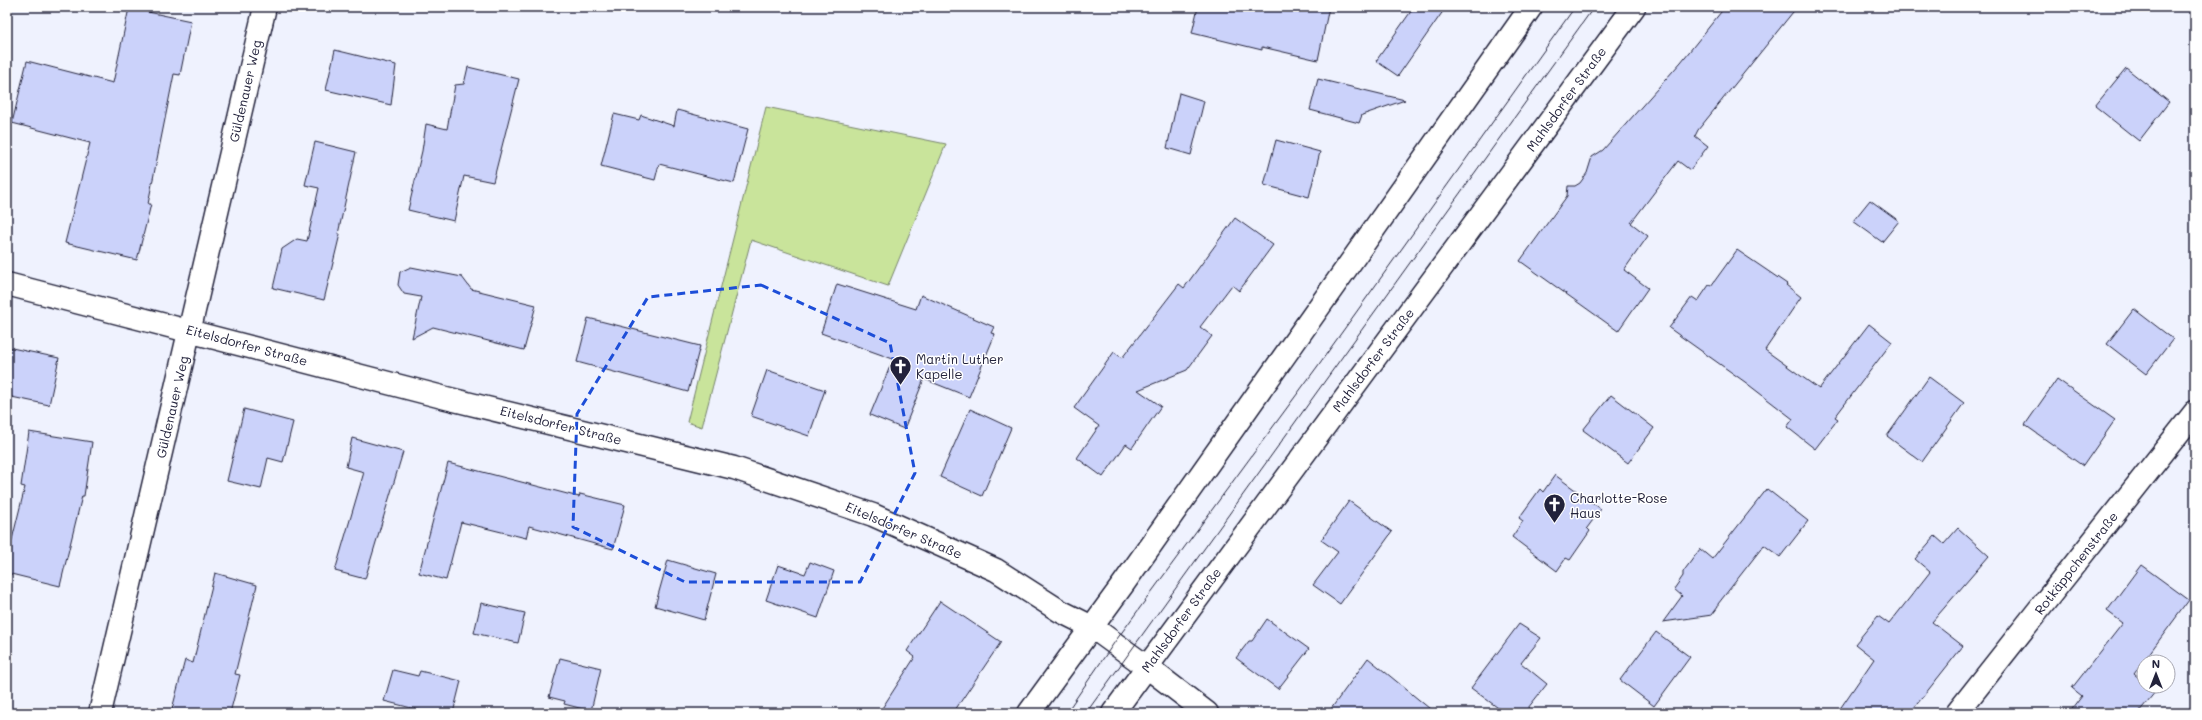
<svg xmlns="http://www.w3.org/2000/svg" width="2202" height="720" font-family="Mali,sans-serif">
	<rect width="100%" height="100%" fill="#eff2fe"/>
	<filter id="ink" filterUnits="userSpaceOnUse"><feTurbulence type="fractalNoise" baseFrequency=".025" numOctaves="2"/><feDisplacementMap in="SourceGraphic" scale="8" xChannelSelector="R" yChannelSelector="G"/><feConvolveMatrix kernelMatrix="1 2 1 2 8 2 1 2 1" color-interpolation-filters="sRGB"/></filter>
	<g filter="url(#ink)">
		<polygon fill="#c9e49b" stroke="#76836b" points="766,107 946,144 888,286 751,240 702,427 687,422"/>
		<g fill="#cbd2fa" stroke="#22223b">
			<polygon points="1198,7 1329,7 1318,60 1262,47 1262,50 1192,33"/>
			<polygon points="1414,7 1446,7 1398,76 1376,61"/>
			<polygon points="1725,7 1797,7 1698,130 1695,136 1708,146 1690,170 1678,161 1631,223 1648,236 1624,270 1648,288 1618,331 1520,261 1567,196 1568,186 1575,186 1580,183 1587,173 1592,157 1603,150 1681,62"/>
			<polygon points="129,8 191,21 180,75 174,74 148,204 151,204 137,260 65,243 90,143 12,123 27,61 113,83"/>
			<polygon points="335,50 396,65 391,105 326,90"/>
			<polygon points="468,67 519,79 493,182 464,176 454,221 408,210 422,151 426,124 447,129 455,85 464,84"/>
			<polygon points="2126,68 2169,102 2139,141 2095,106"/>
			<polygon points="1318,79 1405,100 1362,115 1359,123 1310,110"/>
			<polygon points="1179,93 1204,101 1191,155 1167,148"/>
			<polygon points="677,110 748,129 734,183 659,164 655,180 601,166 614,114 639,120 641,115 674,126"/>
			<polygon points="1276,140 1320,152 1309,197 1264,185"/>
			<polygon points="315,142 356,152 338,234 340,234 324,300 273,288 282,249 297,239 307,241 319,188 305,185"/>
			<polygon points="1870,200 1899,221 1882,242 1853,221"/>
			<polygon points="1235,218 1273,245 1239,291 1232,285 1200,327 1212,336 1187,370 1138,390 1161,406 1132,448 1126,444 1103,477 1077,458 1099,426 1074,408 1114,352 1122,358 1179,284 1184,288"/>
			<polygon points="1737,250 1787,284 1786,285 1801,297 1765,350 1819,389 1869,324 1892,342 1835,417 1838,419 1815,449 1787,427 1793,419 1745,382 1669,328 1692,297 1698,301 1709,285 1711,286"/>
			<polygon points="411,267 462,277 471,289 536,305 524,350 433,327 412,338 421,297 404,294 398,285 400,272"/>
			<polygon points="837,284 916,309 921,295 994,327 991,333 995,334 969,397 924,379 904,429 870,415 893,359 821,333"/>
			<polygon points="2134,309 2173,339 2146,374 2107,344"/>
			<polygon points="588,318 700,346 688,392 577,362"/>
			<polygon points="7,347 59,358 49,405 7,396"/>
			<polygon points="767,370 825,390 809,436 751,416"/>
			<polygon points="1929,377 1964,403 1922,462 1887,436"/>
			<polygon points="2057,379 2115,420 2083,466 2025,425"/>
			<polygon points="1611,395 1654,428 1628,463 1583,430"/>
			<polygon points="244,409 293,422 283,462 268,458 261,489 227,481"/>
			<polygon points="970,409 1011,428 982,496 940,477"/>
			<polygon points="29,432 92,442 84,496 82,496 60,586 7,573 7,560 25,487 21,486"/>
			<polygon points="352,438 403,452 365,579 335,571 364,472 346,467"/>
			<polygon points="448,463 579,497 580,494 625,505 613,549 529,526 526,538 461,522 446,580 419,573"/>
			<polygon points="1555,475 1601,509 1587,528 1590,531 1570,560 1566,558 1557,571 1512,537 1523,521 1519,518 1540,489 1543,492"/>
			<polygon points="1767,489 1808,521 1780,557 1764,545 1718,604 1718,607 1712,615 1663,622 1682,596 1674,589 1683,576 1683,572 1700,549 1712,559"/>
			<polygon points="1349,501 1392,532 1340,604 1313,585 1338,552 1321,540"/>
			<polygon points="1958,528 1989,556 1932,622 1963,646 1910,713 1837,713 1874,659 1855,644 1878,616 1889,624 1930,572 1915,559 1935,536 1944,544"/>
			<polygon points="668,560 716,574 704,620 655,606"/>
			<polygon points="810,562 834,571 818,618 766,600 778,565 805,574"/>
			<polygon points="2141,565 2189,600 2134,674 2144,682 2144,686 2149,686 2156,691 2138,713 2069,713 2082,696 2072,688 2123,623 2107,611"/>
			<polygon points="215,573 257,585 235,674 240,675 230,713 171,713 185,660 193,663"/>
			<polygon points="940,601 1001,642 953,713 879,713 915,657 907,651"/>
			<polygon points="481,603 525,613 518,643 474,633"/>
			<polygon points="1267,619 1309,649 1278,689 1236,658 1249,641 1252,641"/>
			<polygon points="1519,624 1541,638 1521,663 1547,684 1524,713 1505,713 1471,688"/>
			<polygon points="1656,632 1690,657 1654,706 1620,680"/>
			<polygon points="560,658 601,668 591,711 564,704 565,701 549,697"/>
			<polygon points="1368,658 1435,713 1328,713"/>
			<polygon points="393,670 418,676 420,671 461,681 453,713 431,713 384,701"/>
		</g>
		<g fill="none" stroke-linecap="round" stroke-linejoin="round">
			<defs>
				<g id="minor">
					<polyline points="7,284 446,398 734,468 873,515 996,570 1060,611 1092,627"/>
					<polyline points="1147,667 1207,713"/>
					<polyline points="100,713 265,7"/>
					<polyline points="1957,713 2195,412"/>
				</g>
				<g id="major">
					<polyline points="1092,627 1147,667"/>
					<polyline points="1029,713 1124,583 1531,7"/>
					<polyline points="1113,713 1634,7"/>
				</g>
			</defs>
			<use href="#minor" stroke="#22223b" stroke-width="25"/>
			<use href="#major" stroke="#22223b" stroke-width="25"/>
			<use href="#minor" stroke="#fff" stroke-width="22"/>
			<use href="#major" stroke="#fff" stroke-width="22"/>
			<g stroke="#22223b" stroke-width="1">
				<polyline points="1066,713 1114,643 1317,367 1575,7"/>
				<polyline points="1086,713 1594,7"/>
			</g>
		</g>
	</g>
	<path fill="none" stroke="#1d4ed8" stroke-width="3" stroke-dasharray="8 5" stroke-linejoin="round" d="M761,285L890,343L915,473L860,582H685L573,527L577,414L648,297Z"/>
	<defs>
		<symbol id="church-pin" viewBox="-11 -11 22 30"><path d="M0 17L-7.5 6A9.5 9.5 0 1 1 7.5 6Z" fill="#22223b" stroke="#fff"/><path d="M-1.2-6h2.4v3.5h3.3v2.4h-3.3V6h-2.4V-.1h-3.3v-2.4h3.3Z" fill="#fff"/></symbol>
	</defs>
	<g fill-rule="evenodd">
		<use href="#church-pin" x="888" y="354" width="25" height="34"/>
		<use href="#church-pin" x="1542" y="492" width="25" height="34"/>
	</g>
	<g text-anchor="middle" stroke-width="3" stroke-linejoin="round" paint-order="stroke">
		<g font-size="13" fill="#22223b" stroke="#fff">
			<text transform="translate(245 91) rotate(-77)" y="5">Güldenauer Weg</text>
			<text transform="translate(1566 99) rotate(-54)" y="5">Mahlsdorfer Straße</text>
			<text transform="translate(247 345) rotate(15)" y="5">Eitelsdorfer Straße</text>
			<text transform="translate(1373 360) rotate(-53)" y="5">Mahlsdorfer Straße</text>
			<text transform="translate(172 407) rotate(-77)" y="5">Güldenauer Weg</text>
			<text transform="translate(561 425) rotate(14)" y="5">Eitelsdorfer Straße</text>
			<text transform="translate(904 530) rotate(23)" y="5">Eitelsdorfer Straße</text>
			<text transform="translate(2076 563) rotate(-52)" y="5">Rotkäppchenstraße</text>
			<text transform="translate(1181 620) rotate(-54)" y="5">Mahlsdorfer Straße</text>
		</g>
		<g font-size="13" fill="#22223b" stroke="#fff" text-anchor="start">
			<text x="916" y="364">Martin Luther<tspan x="916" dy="15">Kapelle</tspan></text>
			<text x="1570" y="503">Charlotte-Rose<tspan x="1570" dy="15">Haus</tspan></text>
		</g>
	</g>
	<rect width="2202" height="720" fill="none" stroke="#fff" stroke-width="24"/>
	<rect x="12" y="12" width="2178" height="696" fill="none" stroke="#22223b" stroke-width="1.5" filter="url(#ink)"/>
	<g transform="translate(2156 674)"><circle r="19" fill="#ffffff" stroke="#a7a7b1"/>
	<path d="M0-3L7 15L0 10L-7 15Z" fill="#22223b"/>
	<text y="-6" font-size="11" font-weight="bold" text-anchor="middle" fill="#22223b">N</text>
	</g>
</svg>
